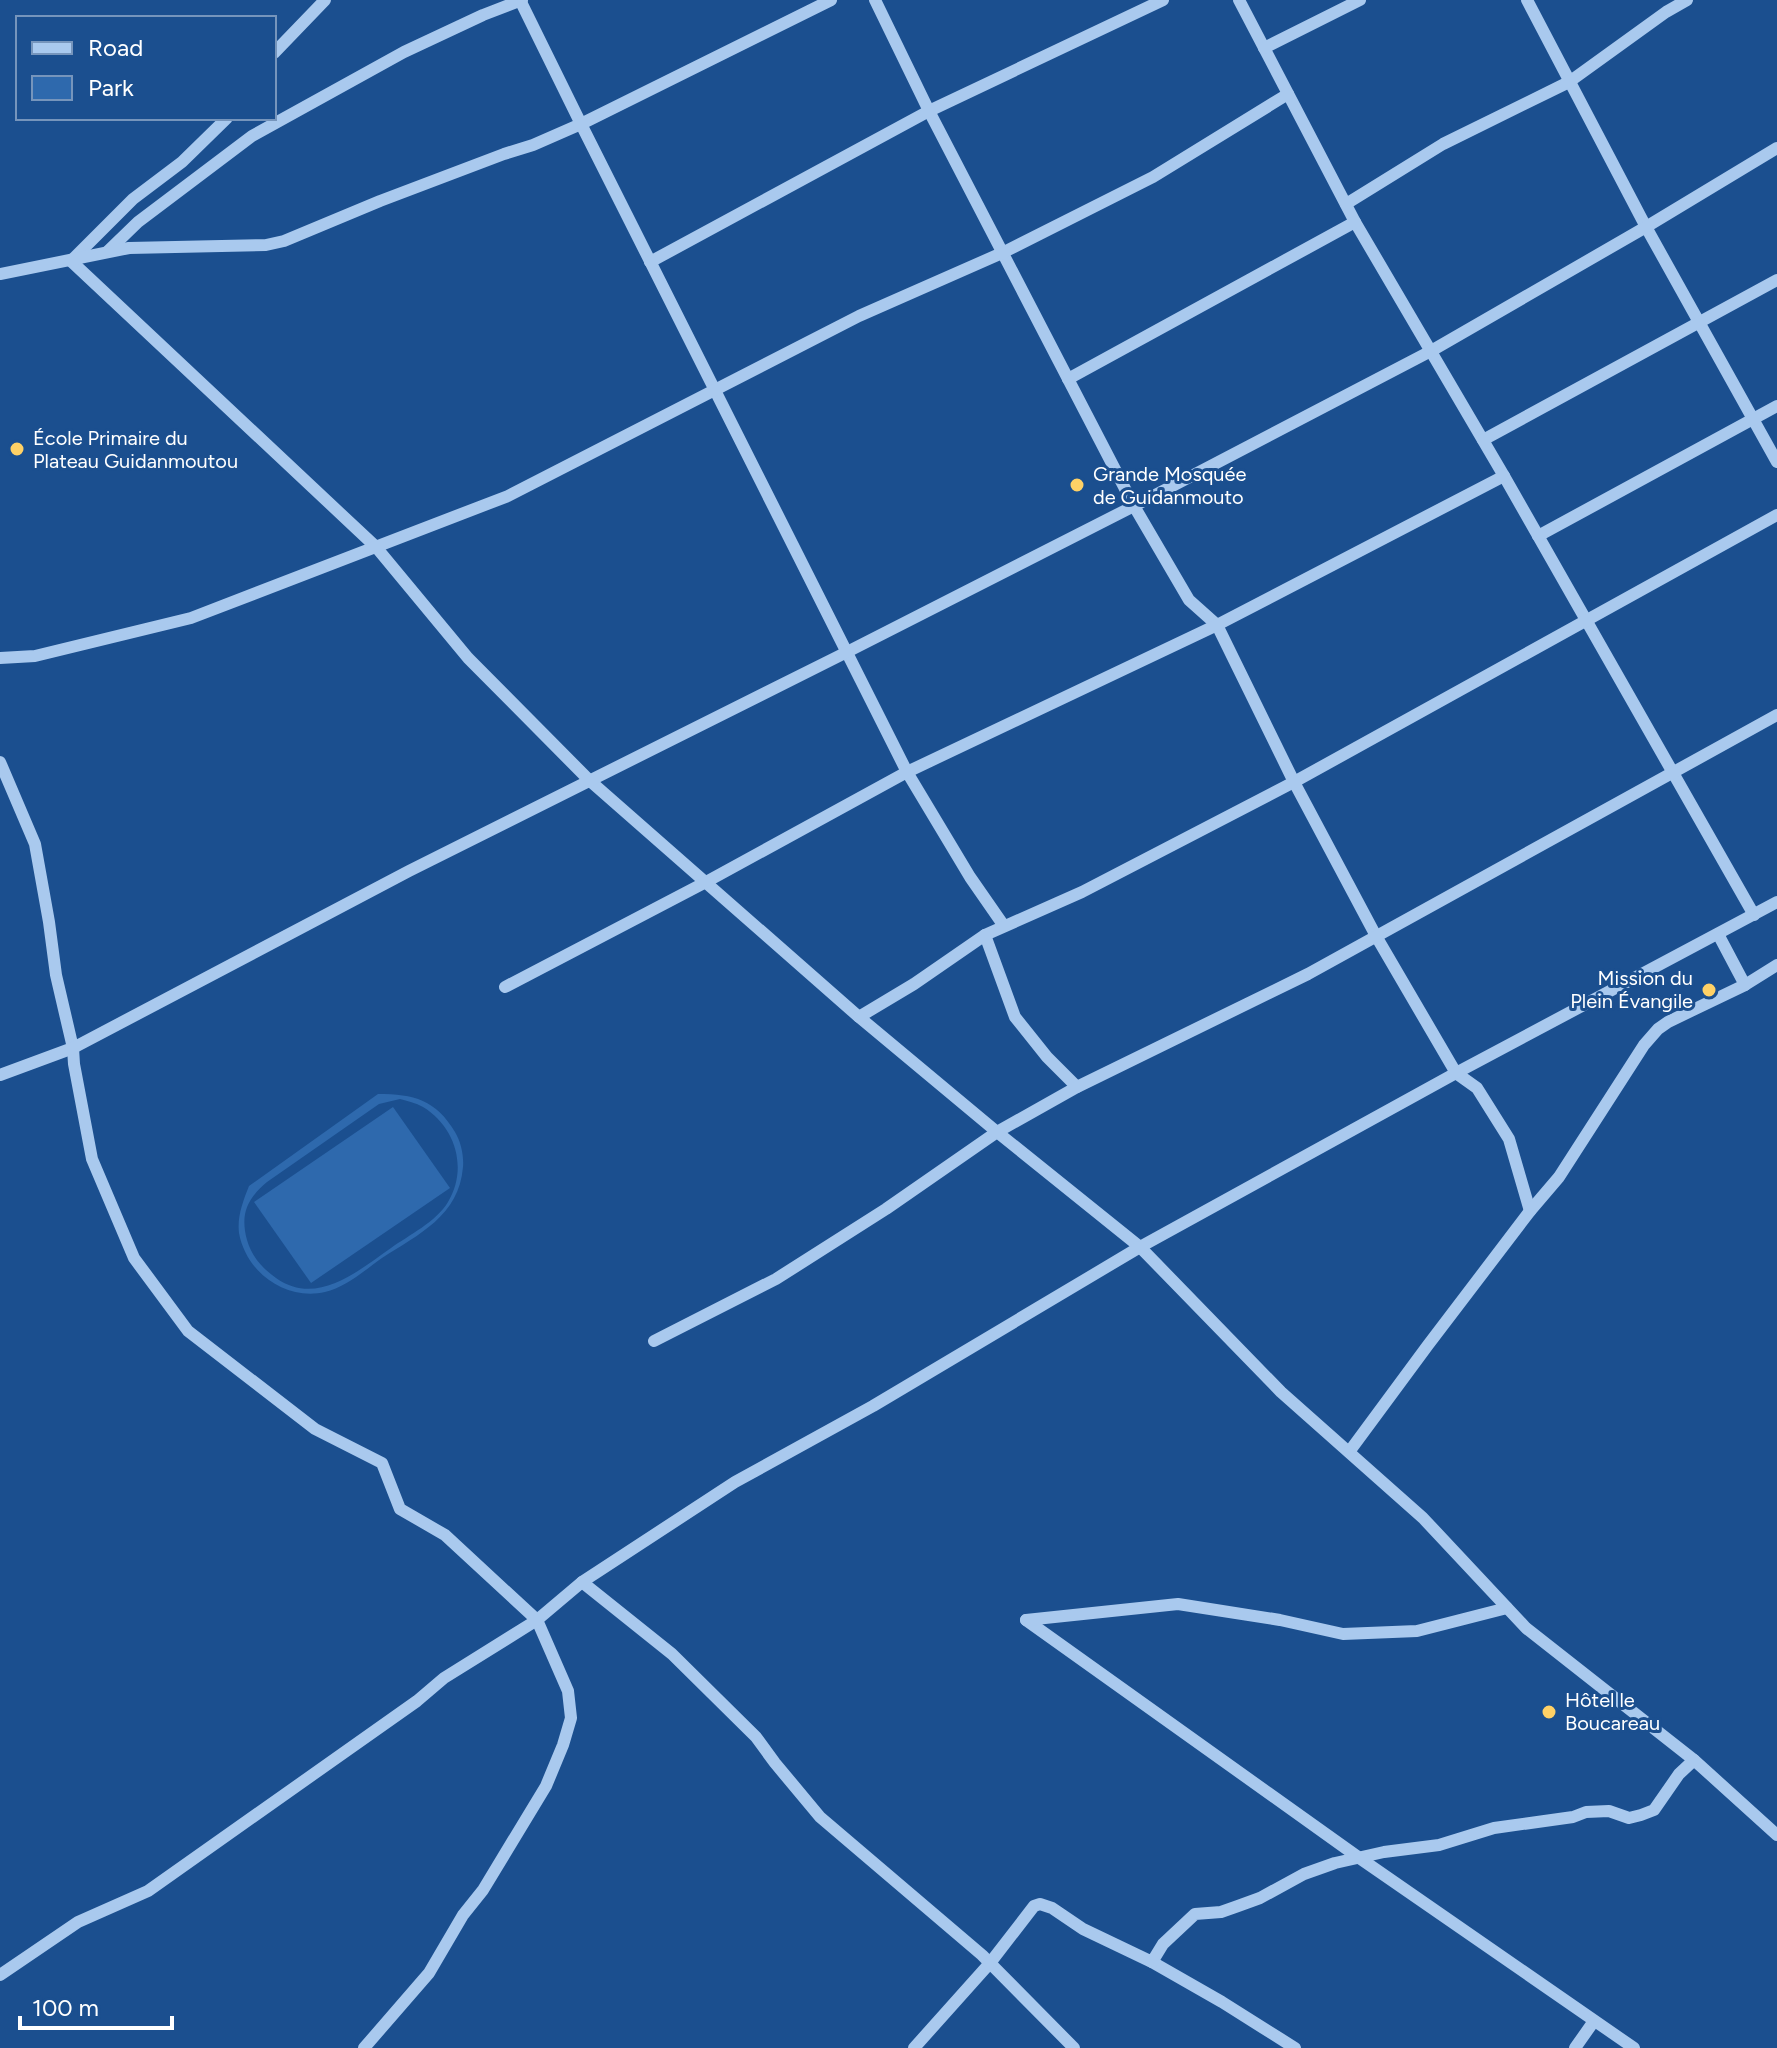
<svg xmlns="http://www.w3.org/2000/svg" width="1777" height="2048" font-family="Figtree,sans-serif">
	<rect width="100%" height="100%" fill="#1b4f8f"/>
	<g fill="#2e69ad" fill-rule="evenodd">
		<path d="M378,1094C414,1094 436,1100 455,1132C461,1142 464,1156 463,1167C459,1216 419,1234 382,1258C365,1270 346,1287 325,1292C285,1301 246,1272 239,1233C237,1217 243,1201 249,1186ZM400,1099C407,1101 416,1103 423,1107C456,1127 468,1169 448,1202C436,1222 409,1235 391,1248C358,1271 317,1307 276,1278C262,1268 252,1257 247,1240C240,1214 247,1199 267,1182L379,1104Z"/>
		<polygon points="393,1107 450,1188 311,1283 254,1202"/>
	</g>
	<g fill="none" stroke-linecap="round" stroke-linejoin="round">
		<g stroke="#a9c9ee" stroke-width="12">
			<polyline points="520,0 581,124 907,772 970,877 1004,926"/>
			<polyline points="875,0 929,111 1134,506 1189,600 1217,625 1294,782 1376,936 1456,1073 1477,1088 1509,1139 1530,1211"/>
			<polyline points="1239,0 1355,222 1504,476 1754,915"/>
			<polyline points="1527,0 1646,227 1777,462"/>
			<polyline points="1264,48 1360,0"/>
			<polyline points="274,53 325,0"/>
			<polyline points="227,118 182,162 133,199 71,261 376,547 468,658 589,780 859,1017 997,1132 1140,1247 1281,1392 1423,1518 1526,1628 1694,1760 1777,1835"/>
			<polyline points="1346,204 1443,144 1569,82 1666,12 1687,0"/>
			<polyline points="107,252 138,222 252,136 404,52 483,15 522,0"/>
			<polyline points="650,262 929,111 1163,0"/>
			<polyline points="0,274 129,248 266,245 284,241 380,201 504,154 533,145 581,124 831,0"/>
			<polyline points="1068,379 1355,222"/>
			<polyline points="1483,440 1777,280"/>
			<polyline points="1538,536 1777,406"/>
			<polyline points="0,658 35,656 191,618 508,496 859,316 1002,253 1153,177 1288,94"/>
			<polyline points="0,762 35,844 49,922 56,975 73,1048 74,1064 92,1159 134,1258 188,1331 315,1429 382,1463 400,1509 445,1535 537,1620 568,1691 571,1718 563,1745 546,1786 483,1890 463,1915 429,1973 364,2048"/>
			<polyline points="1718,934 1745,985"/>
			<polyline points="985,935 1015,1017 1047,1057 1077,1087"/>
			<polyline points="505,987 706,882 907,772 1217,625 1504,476"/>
			<polyline points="859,1017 914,984 985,935 1082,892 1294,782 1777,515"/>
			<polyline points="0,1075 73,1048 409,871 847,652 1134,506 1431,351 1646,227 1777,148"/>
			<polyline points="654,1341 776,1279 886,1209 997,1132 1077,1087 1308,974 1777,715"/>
			<polyline points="1349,1452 1428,1345 1530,1211 1559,1177 1644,1045 1658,1029 1668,1022 1745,985 1777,965"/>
			<polyline points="582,1582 672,1654 756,1737 775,1763 820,1817 982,1955 1074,2048"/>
			<polyline points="1026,1620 1358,1857 1634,2048"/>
			<polyline points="1026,1620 1178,1604 1280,1620 1343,1634 1417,1631 1507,1608"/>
			<polyline points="1152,1962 1222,2002 1295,2048"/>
			<polyline points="0,1975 78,1922 148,1891 417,1701 444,1678 537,1620 582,1582 735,1482 873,1406 1140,1247 1456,1073 1777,902"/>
			<polyline points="914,2048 990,1963 1034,1906 1040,1904 1052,1908 1083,1929 1152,1962 1163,1944 1195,1914 1221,1912 1238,1906 1260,1898 1304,1874 1335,1863 1384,1852 1439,1845 1494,1828 1573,1817 1586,1812 1609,1811 1629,1818 1641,1815 1654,1810 1679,1774 1694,1760"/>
			<polyline points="1575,2048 1594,2021"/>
		</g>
	</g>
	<g fill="#ffd166" stroke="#1b4f8f" stroke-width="3">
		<circle cx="17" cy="449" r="8"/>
		<circle cx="1077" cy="485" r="8"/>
		<circle cx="1709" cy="990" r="8"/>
		<circle cx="1549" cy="1712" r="8"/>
	</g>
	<g text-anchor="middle" stroke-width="6" stroke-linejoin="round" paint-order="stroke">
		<g font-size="20" fill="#fff" stroke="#1b4f8f" text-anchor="start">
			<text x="33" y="445">École Primaire du<tspan x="33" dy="23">Plateau Guidanmoutou</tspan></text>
			<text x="1093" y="481">Grande Mosquée<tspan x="1093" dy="23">de Guidanmouto</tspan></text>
			<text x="1693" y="985" text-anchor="end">Mission du<tspan x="1693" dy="23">Plein Évangile</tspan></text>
			<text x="1565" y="1707">Hôtel le<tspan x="1565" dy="23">Boucareau</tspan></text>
		</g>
	</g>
	<rect x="16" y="16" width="260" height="104" fill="#1b4f8f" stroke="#7695bc" stroke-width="2"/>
	<rect x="32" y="42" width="40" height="12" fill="#a9c9ee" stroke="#7695bc" stroke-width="2"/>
	<text x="88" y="56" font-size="24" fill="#ffffff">Road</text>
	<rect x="32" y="76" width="40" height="24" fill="#2e69ad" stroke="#7695bc" stroke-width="2"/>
	<text x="88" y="96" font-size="24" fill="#ffffff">Park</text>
	<path d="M20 2016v12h152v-12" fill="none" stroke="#ffffff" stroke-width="4"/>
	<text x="32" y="2016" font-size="24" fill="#ffffff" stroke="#1b4f8f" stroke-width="6" paint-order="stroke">100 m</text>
</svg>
